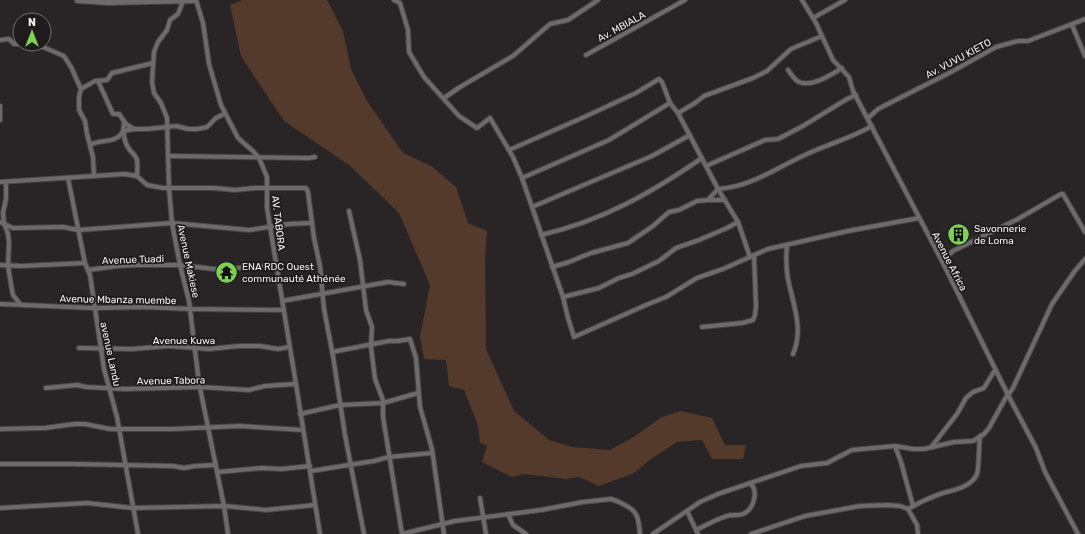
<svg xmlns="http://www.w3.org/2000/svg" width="1085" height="534" font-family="Rubik,sans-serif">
	<rect width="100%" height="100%" fill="#292526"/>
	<polygon fill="#543a2a" points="242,0 327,0 343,31 351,69 367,101 403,153 431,166 456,187 468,223 487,231 485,260 486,349 514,411 549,440 573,447 610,450 632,438 662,417 681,411 712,418 725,445 746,445 743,459 712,459 702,440 677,442 651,459 634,473 599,486 579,477 566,479 524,474 512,477 482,462 487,446 480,443 478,425 464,390 449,386 446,360 424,359 420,337 430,285 399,213 349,165 284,121 241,56 230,5"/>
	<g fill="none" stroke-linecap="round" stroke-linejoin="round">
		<defs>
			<g id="street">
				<path d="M196,0L203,23L209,64L221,105L238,138L254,152L259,158L267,177V208C285,317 303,425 320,534"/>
				<polyline points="394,0 400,3 408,30 409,52 424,77 459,116 477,128 490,118 513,157 522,178 563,297 568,318 574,337 646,305 666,297 697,278 723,269 768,249 848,231 919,218"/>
				<polyline points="802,0 816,23 833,60 849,77 853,91 942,261 1008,395 1036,448 1045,472 1078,534"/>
				<polyline points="183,1 178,14 170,20 167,30 158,42 154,52 152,82 154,93 161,103 167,118 169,188 172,223 180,265 189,301 199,383 224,506 228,534"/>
				<polyline points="813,18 845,0"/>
				<polyline points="1072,25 1085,56"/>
				<polyline points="0,40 9,39 14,44 21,44"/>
				<polyline points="28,44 35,47 43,47 64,56 71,67 81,89 79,97 79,110 85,121 87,134 93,157 94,176"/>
				<polyline points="586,55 685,0"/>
				<path d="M788,70C790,73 793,77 796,80C808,90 831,75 842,68"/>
				<polyline points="98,81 113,114 119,114 126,124 134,129 147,129 176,126 188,129 198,129 207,127 216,118 224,114"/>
				<polyline points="81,89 95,81 107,80 112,73 153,63"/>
				<polyline points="444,98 460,87 513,56 550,24 568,20 598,0"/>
				<polyline points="0,106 0,120"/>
				<polyline points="678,113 695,103 704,96 753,78 767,71 791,49 822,36"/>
				<polyline points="868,118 878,109 953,71 996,47 1018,41 1028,41 1085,19"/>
				<path d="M124,121C123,130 123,141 129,149C132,153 136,155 137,160C138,165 137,171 137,176"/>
				<path d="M90,145C100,139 117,144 123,131L134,129"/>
				<polyline points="509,150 582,118 636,93 659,79 662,82 670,103 678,113 718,189 738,222 750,257"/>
				<polyline points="168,156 309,158 315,157"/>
				<polyline points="706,166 765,140 778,139 803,126 847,99 856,95"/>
				<polyline points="68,178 85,263 90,275 104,369 117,417 138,534"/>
				<polyline points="522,178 609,140 670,103"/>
				<polyline points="0,182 125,174 137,176 147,185 163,188 214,188 235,190 255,188 306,188 308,192 314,238 320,266 324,309 333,356 345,435 364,534"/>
				<polyline points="6,182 6,199 3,213 4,223 8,234 9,242 8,266 12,290 13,295 20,304"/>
				<polyline points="708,200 725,200"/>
				<polyline points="532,207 652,156 690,135"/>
				<polyline points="349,211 360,260 366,310 372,327 371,347 375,379 383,400 383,417 402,534"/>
				<polyline points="0,222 13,228 63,227 78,230 172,223 249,230 289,224 312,223"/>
				<path d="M541,235C602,221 651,193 702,158"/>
				<path d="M787,245C786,256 786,268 788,279C793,304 804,329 793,354"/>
				<polyline points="942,261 953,251 1018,219 1061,194 1063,194 1085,232"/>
				<polyline points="0,265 22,266 85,263"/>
				<path d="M552,267L569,262L591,253L628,243L653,226L669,212L679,210L697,201L708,200L718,189C751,187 778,167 807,154C829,144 851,138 872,126"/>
				<polyline points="88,270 117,266 137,265 180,265 214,269 277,266"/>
				<polyline points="563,297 599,288 619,278 632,274 659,261 676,248 699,240 727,228 738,222"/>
				<polyline points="282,301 388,282 404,284"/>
				<polyline points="0,304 94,308 146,307 190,309 284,310"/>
				<polyline points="702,327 742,323 753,320 755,315 756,306 754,255"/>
				<polyline points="79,348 132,349 169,346 209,349 239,346 260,346 278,349 289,347"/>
				<polyline points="332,352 389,341 398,341 410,339 416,358 420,407 432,449 444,534"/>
				<polyline points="46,388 77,385 86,387 124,389 200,387 249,390 265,386 295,384"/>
				<polyline points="300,414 340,405 383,403 418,393"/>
				<polyline points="0,429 45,428 74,424 85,424 110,429 173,429 239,426 303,430"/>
				<polyline points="895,446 901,462 913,506"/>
				<polyline points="932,446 957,414 966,398 973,392 984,388 995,370"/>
				<polyline points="0,464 73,464 173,466 184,468 195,466 216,465"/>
				<polyline points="311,471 374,461 389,457 432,453"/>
				<polyline points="218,472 262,468 281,469 310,466"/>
				<polyline points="480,498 486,534"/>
				<polyline points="0,508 87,503 133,508 224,506 266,510 315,505"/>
				<path d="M908,509C918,503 929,498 940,494C952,490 971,488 977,474C979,468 979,444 980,436"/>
				<polyline points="687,511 698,534"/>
				<polyline points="508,514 513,525 526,534"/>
				<path d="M696,530C706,525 717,519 727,516C732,514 738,516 743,514C754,509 759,491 750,483"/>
				<path d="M402,534L455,521L541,510L583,502L611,499C615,500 619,502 623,504C639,512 638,517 640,534"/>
				<polyline points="653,534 700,502 718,494 801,466 827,463 852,450 895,446 913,449 924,449 954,442 973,441 984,434 989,428 1005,399 1013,388 1052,304 1074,272 1085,259"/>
				<polyline points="751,534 805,516 860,506 888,505 900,506 908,509 917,525 918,534"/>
			</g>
			<polyline id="secondary" points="78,0 108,2 195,0"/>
		</defs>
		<use href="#street" stroke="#484445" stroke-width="6"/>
		<use href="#secondary" stroke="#484445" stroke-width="8"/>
		<use href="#street" stroke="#6e696a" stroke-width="4"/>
		<use href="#secondary" stroke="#6e696a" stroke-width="6"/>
	</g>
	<defs>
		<symbol id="building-disc" viewBox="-11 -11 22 22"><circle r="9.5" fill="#7ed153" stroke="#1f1b1d"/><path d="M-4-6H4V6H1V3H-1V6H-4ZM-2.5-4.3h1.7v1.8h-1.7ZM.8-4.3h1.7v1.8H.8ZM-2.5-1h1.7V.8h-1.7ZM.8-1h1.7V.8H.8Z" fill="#111"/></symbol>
		<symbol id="temple-disc" viewBox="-11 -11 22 22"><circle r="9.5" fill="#7ed153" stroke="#1f1b1d"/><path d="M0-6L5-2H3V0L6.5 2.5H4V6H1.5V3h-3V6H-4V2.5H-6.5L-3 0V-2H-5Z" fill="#111"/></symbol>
	</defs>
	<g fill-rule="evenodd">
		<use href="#building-disc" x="946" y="222" width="25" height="25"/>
		<use href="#temple-disc" x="214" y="260" width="25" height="25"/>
	</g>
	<g text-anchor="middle" stroke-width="3.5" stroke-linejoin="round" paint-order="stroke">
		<g font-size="10" fill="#f1eeef" stroke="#1f1b1d">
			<text transform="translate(621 26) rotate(-29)" y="4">Av. MBIALA</text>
			<text transform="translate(958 58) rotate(-28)" y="4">Av. VUVU KIETO</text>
			<text transform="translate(279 223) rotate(83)" y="4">AV. TABORA</text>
			<text transform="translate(133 259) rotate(-2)" y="4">Avenue Tuadi</text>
			<text transform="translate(189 261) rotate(78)" y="4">Avenue Makiese</text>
			<text transform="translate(950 261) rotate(63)" y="4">Avenue Africa</text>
			<text transform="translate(118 299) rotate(1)" y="4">Avenue Mbanza muembe</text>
			<text x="184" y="344">Avenue Kuwa</text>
			<text transform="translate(111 354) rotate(78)" y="4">avenue Landu</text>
			<text transform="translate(171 380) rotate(-1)" y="4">Avenue Tabora</text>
		</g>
		<g font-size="10" fill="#f1eeef" stroke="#1f1b1d" text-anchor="start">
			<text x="974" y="232">Savonnerie<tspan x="974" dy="12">de Loma</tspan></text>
			<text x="242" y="270">ENA RDC Ouest<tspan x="242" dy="12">communauté Athénée</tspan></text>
		</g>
	</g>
	<g transform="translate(32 32)"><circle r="19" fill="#1f1b1d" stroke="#736f71"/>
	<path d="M0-3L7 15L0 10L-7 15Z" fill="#7ed153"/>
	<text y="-6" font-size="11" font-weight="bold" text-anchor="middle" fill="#f1eeef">N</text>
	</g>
</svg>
